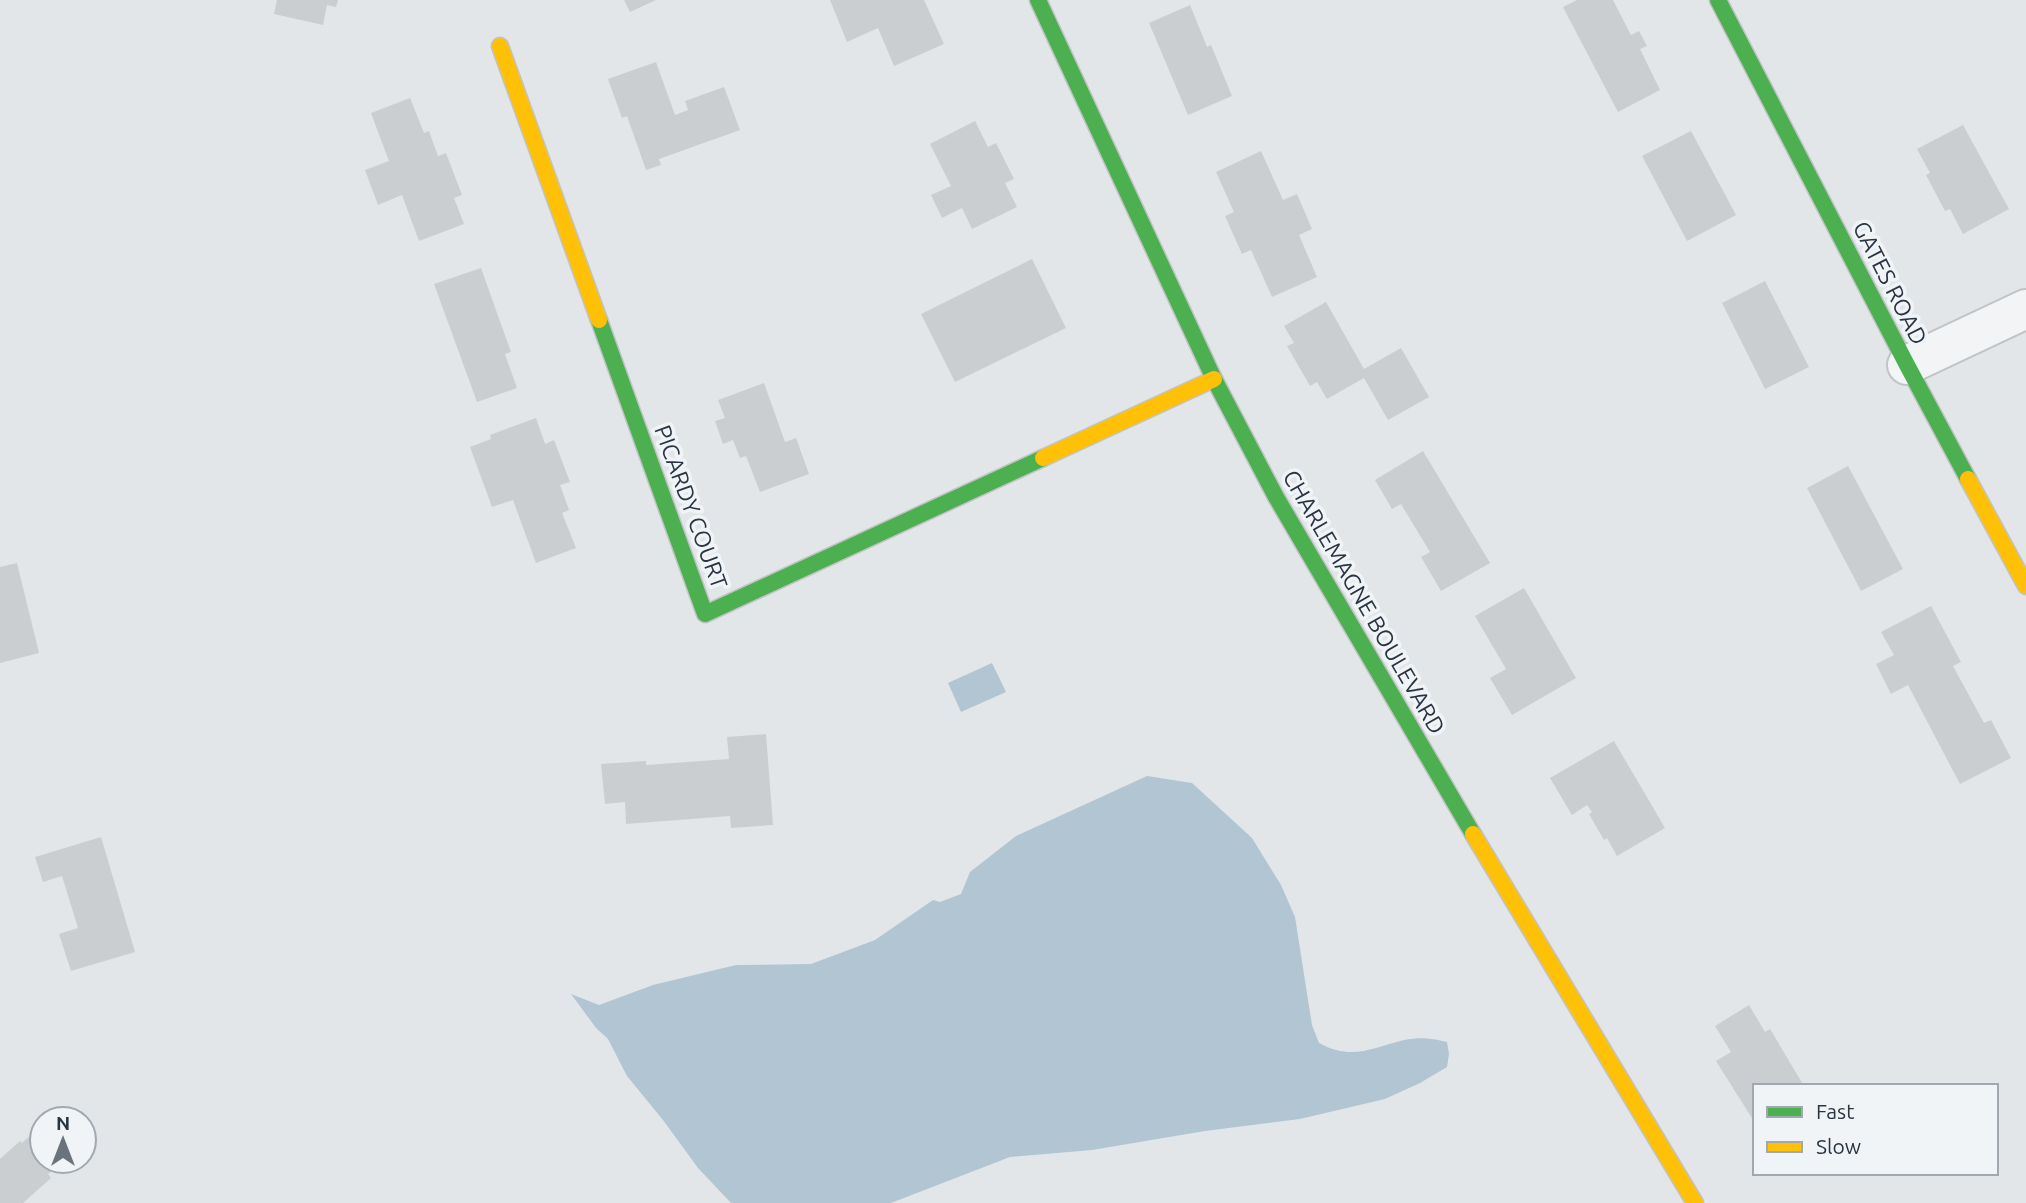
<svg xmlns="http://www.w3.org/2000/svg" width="2026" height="1203" font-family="Ubuntu,sans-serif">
	<rect width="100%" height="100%" fill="#e3e6e8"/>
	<g fill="#b1c5d3">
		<polygon points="992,663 1006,692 961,712 948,683"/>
		<path d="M1147,776L1192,783L1252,838L1281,885L1295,917L1312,1025L1319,1043C1352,1061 1371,1048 1404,1040C1419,1037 1432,1038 1447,1042L1449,1054L1447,1067L1420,1083L1385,1099L1300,1119L1205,1131L1092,1150L1010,1157L891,1203H731L698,1168L663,1120L627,1076L608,1039L596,1028L571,994L599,1005L653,985L736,965L811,964L875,940L933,900L940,902L961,894L970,872L1016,836Z"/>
	</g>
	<g fill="#cbced0">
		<polygon points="277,0 338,0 336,7 327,5 323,25 274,14"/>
		<polygon points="624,0 656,0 630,12"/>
		<polygon points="830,0 924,0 944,44 894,66 878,28 847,42"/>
		<polygon points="1577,0 1613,0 1631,35 1639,31 1647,46 1640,49 1660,90 1618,112 1563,7"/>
		<polygon points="1190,5 1207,47 1211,45 1232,96 1188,115 1149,23"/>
		<polygon points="656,62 675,115 688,110 685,101 724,87 740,130 659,159 661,165 646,170 627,116 622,118 608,79"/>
		<polygon points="410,98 424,133 429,131 438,156 446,153 462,195 454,198 464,224 419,241 402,195 378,205 365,170 389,161 371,113"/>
		<polygon points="975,121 988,147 996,143 1014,179 1005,183 1017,207 972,229 962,208 942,218 931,195 951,186 930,144"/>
		<polygon points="1963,125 2009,209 1963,234 1950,209 1945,211 1926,175 1930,173 1917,149"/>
		<polygon points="1691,131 1736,215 1687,241 1642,156"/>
		<polygon points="1261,151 1283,200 1297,194 1312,229 1299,235 1317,277 1272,297 1251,250 1242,254 1225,216 1234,212 1216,172"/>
		<polygon points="1032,259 1066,328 955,382 921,314"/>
		<polygon points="481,268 511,352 505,354 517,388 477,402 434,284"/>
		<polygon points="1765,281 1809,367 1765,389 1722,303"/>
		<polygon points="1326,302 1364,369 1401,348 1429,397 1388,420 1364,378 1327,399 1317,382 1310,386 1287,346 1294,343 1284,326"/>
		<polygon points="764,383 785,442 796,438 809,474 760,492 746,456 740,458 733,440 723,444 715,421 725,418 718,400"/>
		<polygon points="536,418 545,444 554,440 570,482 560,485 569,510 562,513 576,548 536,563 513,500 492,507 470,447 491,439 490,435"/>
		<polygon points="1423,451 1490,563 1441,591 1421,557 1430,552 1401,504 1392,509 1375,480"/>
		<polygon points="1848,466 1903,569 1861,591 1807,488"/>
		<polygon points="17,563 39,653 0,663 0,567"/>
		<polygon points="1524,588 1576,678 1512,715 1490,678 1506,669 1475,616"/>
		<polygon points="1931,606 1961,662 1953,666 1984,723 1991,720 2011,758 1960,784 1908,685 1891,694 1876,664 1894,655 1881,632"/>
		<polygon points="766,734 773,825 731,828 730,816 626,824 625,802 605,804 601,764 646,761 646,765 729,759 727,737"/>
		<polygon points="1614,741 1665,828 1617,856 1607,838 1604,840 1589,814 1592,812 1587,805 1572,815 1550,778"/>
		<polygon points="101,837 135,952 71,971 59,934 78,928 62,876 43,882 35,857"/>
		<polygon points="1749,1005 1765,1032 1770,1029 1804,1086 1755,1086 1755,1123 1716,1061 1731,1052 1715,1026"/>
		<polygon points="42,1125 42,1161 63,1161 48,1174 51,1178 23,1203 0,1203 0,1159 20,1141 22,1143"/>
	</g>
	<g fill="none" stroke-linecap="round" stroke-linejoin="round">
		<defs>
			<polyline id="street" points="1907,365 2026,309"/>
			<g id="fast">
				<polyline points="1038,0 1214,379 1276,497 1473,834"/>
				<polyline points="1718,0 1907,365 1968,479"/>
				<polyline points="599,320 705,614 1043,458"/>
			</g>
			<g id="slow">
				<polyline points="500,46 599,320"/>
				<polyline points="1043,458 1214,379"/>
				<polyline points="1968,479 2026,586"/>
				<polyline points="1473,834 1695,1203"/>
			</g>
		</defs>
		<use href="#street" stroke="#c1c4c6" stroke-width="42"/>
		<use href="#fast" stroke="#c1c4c6" stroke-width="19"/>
		<use href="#slow" stroke="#c1c4c6" stroke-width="19"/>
		<use href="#street" stroke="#f2f4f5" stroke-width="38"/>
		<use href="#fast" stroke="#4caf50" stroke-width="16"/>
		<use href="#slow" stroke="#ffc107" stroke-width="16"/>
	</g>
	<g text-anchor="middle" stroke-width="7" stroke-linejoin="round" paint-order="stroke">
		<g font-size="23" fill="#293542" stroke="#f1f4f7">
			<text transform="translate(1890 283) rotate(63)" y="8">GATES ROAD</text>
			<text transform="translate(691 507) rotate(70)" y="8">PICARDY COURT</text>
			<text transform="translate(1364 602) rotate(60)" y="8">CHARLEMAGNE BOULEVARD</text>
		</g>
	</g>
	<rect x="1753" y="1084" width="245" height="91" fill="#f1f4f7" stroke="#a1a8af" stroke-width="2"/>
	<rect x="1767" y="1107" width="35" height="10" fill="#4caf50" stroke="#a1a8af" stroke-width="2"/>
	<text x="1816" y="1119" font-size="21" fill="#293542">Fast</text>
	<rect x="1767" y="1142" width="35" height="10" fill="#ffc107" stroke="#a1a8af" stroke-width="2"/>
	<text x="1816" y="1154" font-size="21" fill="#293542">Slow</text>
	<g transform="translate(63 1140)"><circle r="33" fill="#f1f4f7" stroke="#a1a8af" stroke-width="2"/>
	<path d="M0-5L12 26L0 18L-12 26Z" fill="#6a737c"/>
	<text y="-10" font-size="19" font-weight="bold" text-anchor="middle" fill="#293542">N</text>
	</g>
</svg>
